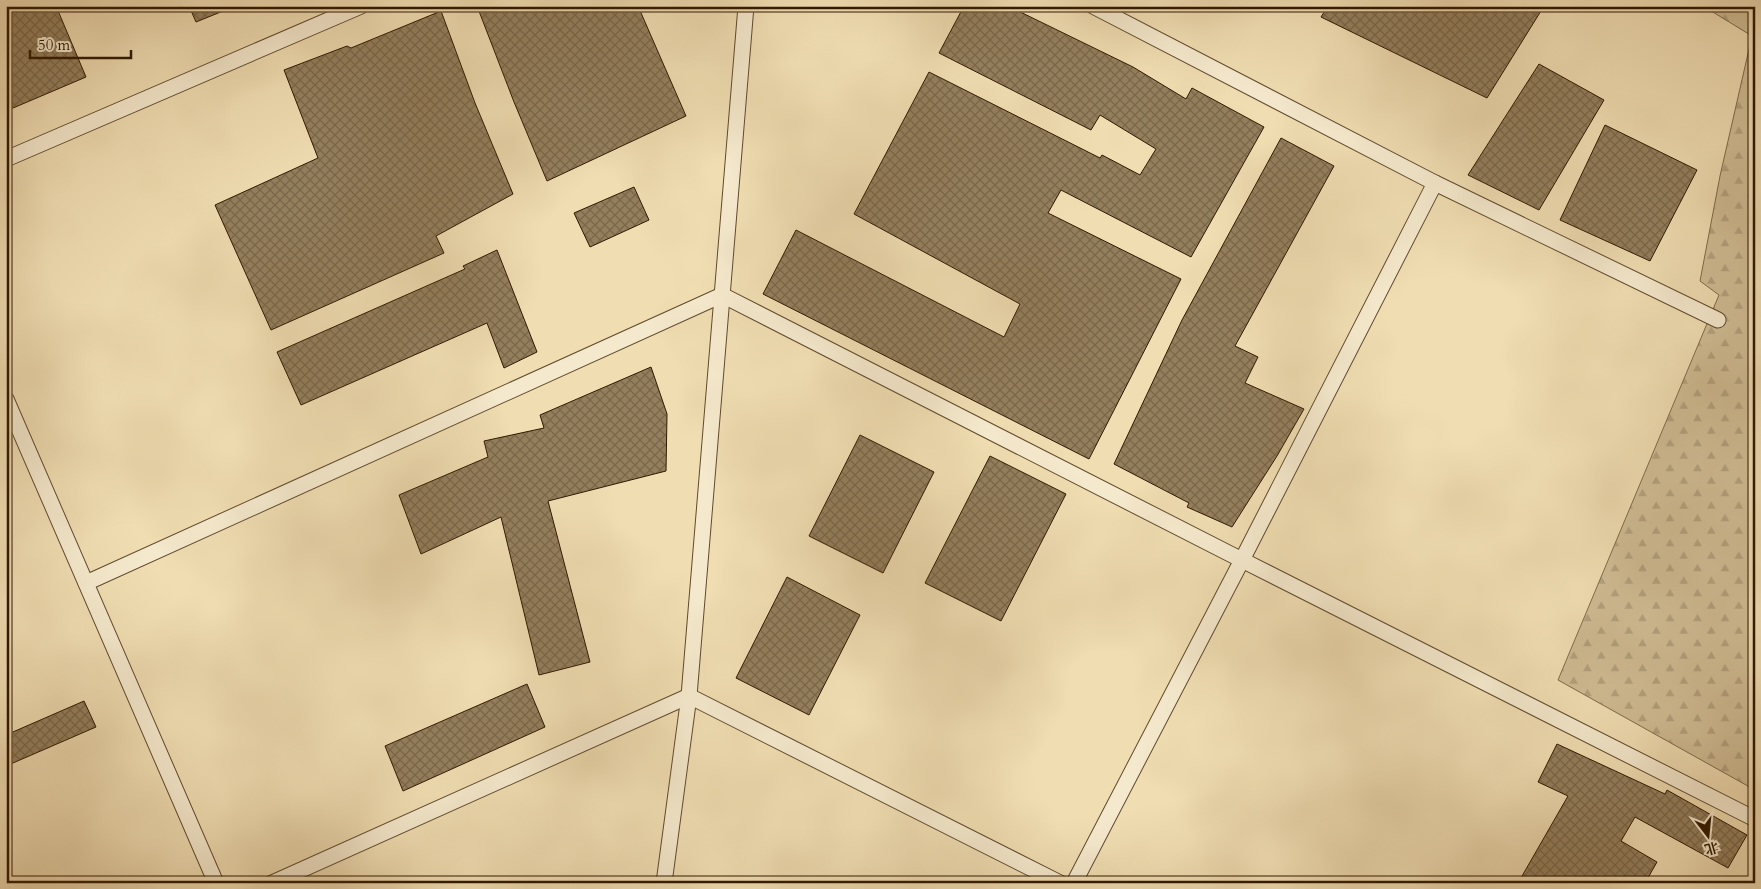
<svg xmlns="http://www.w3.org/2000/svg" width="1761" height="889" font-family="Cardo,'Noto Serif SC',serif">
	<defs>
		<pattern id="forest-firs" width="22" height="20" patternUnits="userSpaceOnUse" patternTransform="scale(1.25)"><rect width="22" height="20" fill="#d0bc94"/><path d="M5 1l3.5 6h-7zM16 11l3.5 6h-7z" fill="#b3a17e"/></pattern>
		<pattern id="building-cross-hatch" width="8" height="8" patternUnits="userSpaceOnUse" patternTransform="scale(1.25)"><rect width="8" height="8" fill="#947f5d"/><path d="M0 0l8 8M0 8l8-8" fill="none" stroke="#79674a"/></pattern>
	</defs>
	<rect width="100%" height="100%" fill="#f0ddb2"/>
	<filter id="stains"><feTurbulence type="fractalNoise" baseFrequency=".004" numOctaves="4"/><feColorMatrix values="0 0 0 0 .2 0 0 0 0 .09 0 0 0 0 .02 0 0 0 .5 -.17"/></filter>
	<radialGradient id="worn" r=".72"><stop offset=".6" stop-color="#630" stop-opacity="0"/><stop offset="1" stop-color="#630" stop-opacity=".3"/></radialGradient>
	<polygon fill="url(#forest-firs)" stroke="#806a4a" points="1703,6 1755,6 1755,790 1558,680 1719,295 1700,281 1720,176 1752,36"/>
	<g fill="url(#building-cross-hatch)" stroke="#311900">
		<polygon points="6,6 56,6 86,77 6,111"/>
		<polygon points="189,6 233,6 233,7 196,22"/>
		<polygon points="477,6 638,6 686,116 547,181 514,102"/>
		<polygon points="964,6 1008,6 1133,67 1186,99 1192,88 1264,127 1191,257 1061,190 1048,213 1181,279 1089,459 763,294 796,230 1004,337 1020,304 854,214 929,72 1100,158 1102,155 1140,175 1156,149 1100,115 1091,130 939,53"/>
		<polygon points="1328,6 1544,6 1487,98 1321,17"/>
		<polygon points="441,11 475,103 513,194 436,236 444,253 271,330 215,205 318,158 284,70 347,46 351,48"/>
		<polygon points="1539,64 1604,100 1539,210 1468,175"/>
		<polygon points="1605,125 1697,170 1650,261 1560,220"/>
		<polygon points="1281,138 1334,166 1235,346 1258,357 1245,383 1304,409 1277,456 1232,527 1187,507 1189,503 1114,464 1182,320"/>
		<polygon points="634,187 649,220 590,247 574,213"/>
		<polygon points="497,250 537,352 504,368 487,323 301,405 277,352 465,269 463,266"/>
		<polygon points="651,367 667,414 666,471 548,501 590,662 539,675 501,517 421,554 399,495 488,457 484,441 544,428 540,415"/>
		<polygon points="860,435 934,472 883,573 809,536"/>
		<polygon points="990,456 1066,494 1001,621 925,583"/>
		<polygon points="787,577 860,615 809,715 736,678"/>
		<polygon points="527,684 545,727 403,791 385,746"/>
		<polygon points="84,701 96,727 6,766 6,735"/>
		<polygon points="1557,744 1665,794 1667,790 1747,835 1728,868 1635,817 1621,841 1657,862 1645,883 1518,883 1568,796 1538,782"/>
	</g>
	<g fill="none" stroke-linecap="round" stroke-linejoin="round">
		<defs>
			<g id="tertiary">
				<polyline points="1093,6 1435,183 1718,320"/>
				<polyline points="6,159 361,6"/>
				<polyline points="6,399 216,883"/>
				<polyline points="86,583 722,295 1242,560 1755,819"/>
				<polyline points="272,883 689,696 1060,883"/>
				<polyline points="664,883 689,696 746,6"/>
				<polyline points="1074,883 1242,560 1435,183"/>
			</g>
		</defs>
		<use href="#tertiary" stroke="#614a2c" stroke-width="17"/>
		<use href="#tertiary" stroke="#f5e9cd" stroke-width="15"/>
	</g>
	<rect width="1761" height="889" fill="none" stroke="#f0ddb2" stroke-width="25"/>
	<rect x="8" y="8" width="1746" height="874" fill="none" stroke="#311900" stroke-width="2.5"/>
	<rect x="12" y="12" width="1736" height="864" fill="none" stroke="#311900"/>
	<g transform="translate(1708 836) rotate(164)" stroke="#f5e9cd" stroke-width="4" paint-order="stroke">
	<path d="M0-4L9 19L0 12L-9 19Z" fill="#311900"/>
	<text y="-8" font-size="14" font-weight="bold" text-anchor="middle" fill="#311900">北</text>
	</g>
	<path d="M30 50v8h101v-8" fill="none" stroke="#311900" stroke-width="2.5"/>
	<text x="38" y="50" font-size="15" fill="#311900" stroke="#f5e9cd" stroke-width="4" paint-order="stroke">50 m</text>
	<rect width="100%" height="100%" filter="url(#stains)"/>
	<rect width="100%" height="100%" fill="url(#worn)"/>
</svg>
